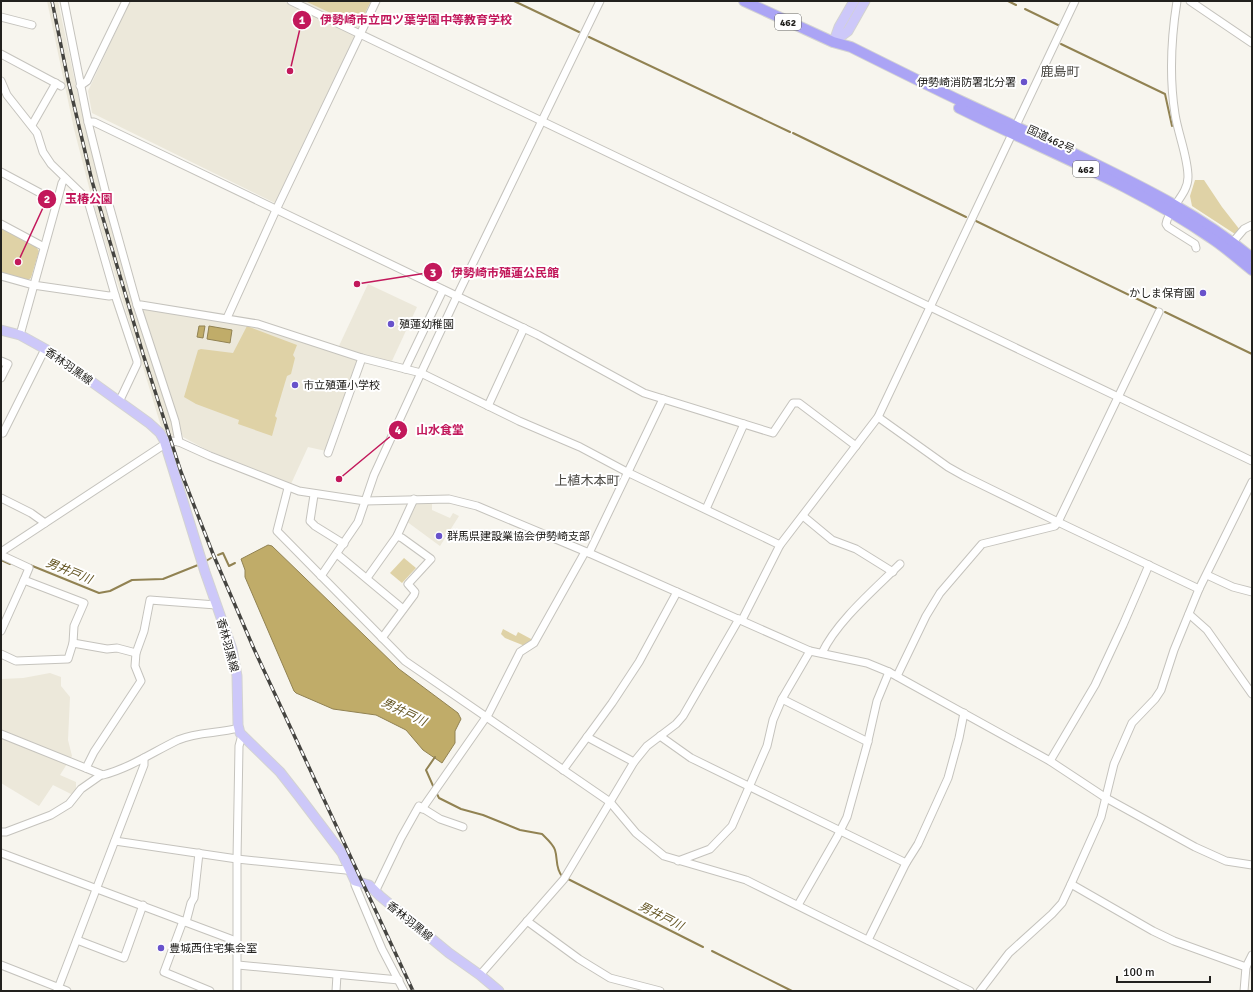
<svg xmlns="http://www.w3.org/2000/svg" width="1253" height="992" font-family="Signika,'Noto Sans JP',sans-serif">
	<rect width="100%" height="100%" fill="#f7f5ee"/>
	<g fill="#ece8da">
		<polygon points="47,1 58,1 77,91 103,197 175,432 175,436 164,434 159,420 92,199 74,129"/>
		<polygon points="130,1 283,1 353,34 355,36 275,203 92,113 88,91"/>
		<polygon points="300,1 373,1 360,27 357,28"/>
		<polygon points="368,284 417,307 391,363 338,348"/>
		<polygon points="143,308 256,326 358,360 326,451 308,447 291,484 207,450 183,437 177,420 178,418 175,410 174,410 141,310"/>
		<polygon points="414,503 434,503 432,504 432,510 450,518 453,513 459,516 440,546 406,521"/>
		<polygon points="50,673 61,677 61,686 70,697 68,740 72,756 60,775 76,782 76,791 73,795 53,785 39,806 1,783 1,738 19,745 1,732 1,679 23,678"/>
	</g>
	<g fill="#dfd2a6">
		<polygon points="305,1 371,1 361,21 354,24"/>
		<polygon points="1195,180 1204,180 1222,207 1240,230 1235,234 1192,206 1190,196"/>
		<polygon points="2,228 36,247 39,251 31,278 28,280 1,273"/>
		<polygon points="247,326 297,345 293,355 295,358 291,374 287,376 275,416 277,418 272,436 238,424 239,420 196,404 184,397 198,350 201,349 233,353"/>
		<polygon points="404,558 416,568 402,583 390,573"/>
		<polygon points="503,629 516,636 518,632 533,640 525,646 505,638 501,634"/>
	</g>
	<g fill="#c0ac69" stroke="#918252">
		<polygon points="199,326 205,326 203,338 197,337"/>
		<polygon points="209,326 232,330 230,343 207,339"/>
		<polygon points="268,545 272,546 399,669 458,713 461,719 455,731 455,743 442,763 423,750 406,730 376,715 333,709 296,693 294,691 245,577 245,570 241,559"/>
	</g>
	<g fill="none" stroke-linecap="round" stroke-linejoin="round">
		<g stroke="#918252" stroke-width="2">
			<polyline points="514,1 579,32"/>
			<polyline points="1008,1 1016,5"/>
			<polyline points="1025,9 1058,25"/>
			<polyline points="589,37 790,132"/>
			<polyline points="1061,44 1165,94 1172,126"/>
			<polyline points="793,133 966,217"/>
			<polyline points="976,221 1156,308"/>
			<polyline points="1165,312 1252,354"/>
			<polyline points="218,555 223,553 229,566 235,563"/>
			<polyline points="1,560 10,564"/>
			<polyline points="206,561 211,558"/>
			<polyline points="30,565 99,593 110,591 132,580 163,579 198,565"/>
			<polyline points="434,788 426,770 435,757"/>
			<path d="M436,792L439,798L461,809L483,815L520,830L542,834C546,838 553,844 555,850C558,859 555,868 562,876"/>
			<polyline points="568,879 703,947"/>
			<polyline points="712,951 792,991"/>
		</g>
		<defs>
			<g id="minor">
				<polyline points="64,1 88,122 106,194 137,305 175,421 179,442"/>
				<polyline points="291,1 1252,461"/>
				<path d="M1177,1C1171,39 1169,76 1175,114C1178,134 1188,157 1188,177C1188,195 1169,207 1166,224L1168,227L1195,244L1196,248"/>
				<polyline points="1190,1 1252,43"/>
				<polyline points="1,17 32,25"/>
				<polyline points="1,54 61,86"/>
				<polyline points="1,81 7,95 37,133 43,152 51,164 85,197 88,201 115,295 137,361 137,364 119,402"/>
				<polyline points="80,86 87,81 126,1"/>
				<polyline points="88,122 94,122 538,335 644,393 773,433 793,403 799,403 856,446"/>
				<polyline points="32,125 56,83"/>
				<polyline points="1,172 57,202"/>
				<polyline points="1,224 44,247"/>
				<polyline points="1232,243 1244,229 1252,225"/>
				<polyline points="1,276 33,285 109,296 115,295"/>
				<polyline points="137,305 141,305 258,324 362,358 421,373 519,421 580,447 627,472 780,545"/>
				<polyline points="227,318 276,210 376,1"/>
				<polyline points="20,335 57,202 62,183 65,178"/>
				<polyline points="1,361 8,364 1,378"/>
				<polyline points="405,369 443,290"/>
				<polyline points="488,406 524,328"/>
				<polyline points="878,417 948,467 964,476 1058,522 1199,589"/>
				<polyline points="3,433 45,349"/>
				<polyline points="164,440 179,442 210,456 299,491 365,501 449,499 477,506 589,553 810,651 867,663 889,672 1050,761 1106,798 1195,847 1226,861 1252,865"/>
				<polyline points="328,453 362,358"/>
				<polyline points="288,488 277,531 405,661 610,802 636,833 664,856 746,880 970,991"/>
				<polyline points="314,495 310,521 315,526 344,544"/>
				<polyline points="1,498 31,513 45,523"/>
				<polyline points="706,509 744,424"/>
				<polyline points="803,516 832,540 856,549 893,572"/>
				<polyline points="1,552 165,444"/>
				<polyline points="589,553 663,399"/>
				<polyline points="337,554 403,609"/>
				<polyline points="1,555 29,568 24,580 84,603 74,626 73,643 68,659 16,661 1,654"/>
				<polyline points="1207,575 1233,587 1252,592"/>
				<polyline points="321,576 358,522 374,475 421,373 457,296 600,1"/>
				<polyline points="367,578 397,536 414,499"/>
				<polyline points="1189,614 1207,630 1252,694"/>
				<polyline points="742,620 780,545 878,417 1075,1"/>
				<polyline points="1,631 24,580"/>
				<polyline points="382,638 414,595 415,592 408,584 431,559 402,538 397,536"/>
				<polyline points="73,643 107,649 117,648 136,653"/>
				<path d="M822,653C837,621 875,589 900,564"/>
				<polyline points="897,676 926,616 940,593 982,544 1055,526 1058,522 1159,312"/>
				<polyline points="782,699 868,742"/>
				<path d="M1,734L103,775C130,768 153,752 178,740C199,731 218,734 238,728"/>
				<polyline points="660,736 691,758 906,863"/>
				<polyline points="587,737 634,762"/>
				<polyline points="1050,761 1095,685 1123,625 1149,565"/>
				<polyline points="86,768 94,752 141,681 135,666 136,653 144,631 150,600 216,605"/>
				<polyline points="563,770 612,703 639,662 677,592"/>
				<polyline points="422,809 489,713 520,652 534,643 585,552"/>
				<polyline points="1,832 6,832 51,815 69,804 81,789 101,775"/>
				<polyline points="115,841 237,859 346,870 350,870"/>
				<polyline points="1,853 236,941"/>
				<polyline points="678,861 710,849 732,826 767,746 773,720 782,699 810,651"/>
				<polyline points="355,881 355,885 382,949 404,991"/>
				<polyline points="1071,884 1153,931 1174,941 1246,967"/>
				<polyline points="375,892 401,838 419,806 440,819 463,827"/>
				<polyline points="798,905 837,837 847,817 867,745 877,701 889,672"/>
				<polyline points="183,921 164,972 210,991"/>
				<polyline points="527,921 579,959 610,978 660,991"/>
				<polyline points="186,922 191,903 194,898 199,853"/>
				<polyline points="77,940 124,958 143,905"/>
				<polyline points="868,940 906,863 918,844 948,778 959,738 964,713"/>
				<polyline points="1,965 67,991"/>
				<polyline points="238,965 399,980"/>
				<polyline points="480,975 564,879 634,762 647,746 676,724 683,716 739,619"/>
				<polyline points="57,991 144,765 144,758"/>
				<polyline points="237,991 237,859 239,746 242,735"/>
				<polyline points="336,991 337,975"/>
				<polyline points="980,991 1009,953 1052,914 1062,903 1071,884 1101,817 1114,764 1132,723 1155,699 1161,690 1174,650 1199,589 1252,482"/>
				<polyline points="1244,991 1246,967 1252,955"/>
			</g>
			<g id="major">
				<polyline points="834,41 839,27 854,1"/>
				<polyline points="833,42 848,31 865,1"/>
				<polyline points="1,330 20,335 49,351 149,423 160,433 164,440 205,572 232,649 237,676 238,725 240,733 280,772 298,795 342,853 355,881 369,885 380,896 449,953 480,975 499,991"/>
			</g>
			<g id="highway">
				<path d="M744,1L833,42L851,47C889,66 927,85 965,103C1002,120 1039,137 1075,154C1138,185 1198,213 1252,258"/>
				<path d="M959,108C1043,150 1133,184 1211,238C1225,247 1238,259 1252,270"/>
			</g>
		</defs>
		<use href="#minor" stroke="#c5c3bd" stroke-width="9"/>
		<use href="#major" stroke="#d3d3d2" stroke-width="11"/>
		<use href="#highway" stroke="#d3d3d2" stroke-width="12"/>
		<use href="#minor" stroke="#fff" stroke-width="7"/>
		<use href="#major" stroke="#cdc8f9" stroke-width="9"/>
		<use href="#highway" stroke="#aba4f5" stroke-width="10"/>
		<defs>
			<polyline id="rail" points="52,1 68,80 92,181 143,354 181,472 213,554 254,649 413,991"/>
		</defs>
		<use href="#rail" stroke="#454440" stroke-width="3.5"/>
		<use href="#rail" stroke="#fff" stroke-width="2" stroke-dasharray="6" stroke-linecap="butt"/>
	</g>
	<g fill="#6852cb" stroke="#fff" stroke-width="1.5">
		<circle cx="1024" cy="82" r="4"/>
		<circle cx="1203" cy="293" r="4"/>
		<circle cx="391" cy="324" r="4"/>
		<circle cx="295" cy="385" r="4"/>
		<circle cx="439" cy="536" r="4"/>
		<circle cx="161" cy="948" r="4"/>
	</g>
	<g text-anchor="middle" stroke-width="4" stroke-linejoin="round" paint-order="stroke">
		<g fill="#fff" stroke="#646462" stroke-width="1">
			<rect x="775" y="14" width="26" height="16" rx="3"/>
			<rect x="1073" y="161" width="26" height="16" rx="3"/>
		</g>
		<g font-size="10" font-weight="bold" fill="#22211e">
			<text x="788" y="26">462</text>
			<text x="1086" y="173">462</text>
		</g>
		<g font-size="11" fill="#22211e" stroke="#fff" text-anchor="start">
			<text x="1016" y="86" text-anchor="end">伊勢崎消防署北分署</text>
			<text x="1195" y="297" text-anchor="end">かしま保育園</text>
			<text x="399" y="328">殖蓮幼稚園</text>
			<text x="303" y="389">市立殖蓮小学校</text>
			<text x="447" y="540">群馬県建設業協会伊勢崎支部</text>
			<text x="169" y="952">豊城西住宅集会室</text>
		</g>
		<g font-size="11" fill="#22211e" stroke="#fff">
			<text transform="translate(1051 139) rotate(25)" y="4">国道462号</text>
			<text transform="translate(69 366) rotate(35)" y="4">香林羽黒線</text>
			<text transform="translate(228 645) rotate(75)" y="4">香林羽黒線</text>
			<text transform="translate(410 921) rotate(39)" y="4">香林羽黒線</text>
		</g>
		<g font-size="12" font-style="italic" fill="#635421" stroke="#fff">
			<text transform="translate(69 571) rotate(22)" y="4">男井戸川</text>
			<text transform="translate(404 712) rotate(26)" y="4">男井戸川</text>
			<text transform="translate(661 916) rotate(27)" y="4">男井戸川</text>
		</g>
		<g font-size="13" fill="#484641" stroke="#fff">
			<text x="1060" y="76">鹿島町</text>
			<text x="587" y="485">上植木本町</text>
		</g>
	</g>
	<path fill="none" stroke="#c2185b" stroke-width="1.5" d="M290 71L302 20M18 262L47 199M357 284L433 272M339 479L398 430"/>
	<g fill="#c2185b" stroke="#fff" stroke-width="1.5">
		<circle cx="290" cy="71" r="4"/>
		<circle cx="18" cy="262" r="4"/>
		<circle cx="357" cy="284" r="4"/>
		<circle cx="339" cy="479" r="4"/>
		<circle cx="302" cy="20" r="10"/>
		<circle cx="47" cy="199" r="10"/>
		<circle cx="433" cy="272" r="10"/>
		<circle cx="398" cy="430" r="10"/>
	</g>
	<g font-size="12" text-anchor="middle" font-weight="bold" fill="#fff">
		<text x="302" y="24">1</text>
		<text x="47" y="203">2</text>
		<text x="433" y="277">3</text>
		<text x="398" y="434">4</text>
	</g>
	<g font-size="12" text-anchor="middle" font-weight="bold" fill="#c2185b" stroke="#fff" stroke-width="4" stroke-linejoin="round" paint-order="stroke">
		<text x="416" y="24">伊勢崎市立四ツ葉学園中等教育学校</text>
		<text x="89" y="203">玉椿公園</text>
		<text x="505" y="277">伊勢崎市殖蓮公民館</text>
		<text x="440" y="434">山水食堂</text>
	</g>
	<rect width="1253" height="992" fill="none" stroke="#22211e" stroke-width="4"/>
	<path d="M1117 976v6h93v-6" fill="none" stroke="#22211e" stroke-width="2"/>
	<text x="1123" y="976" font-size="12" fill="#22211e" stroke="#ffffff" stroke-width="3" paint-order="stroke">100 m</text>
</svg>
